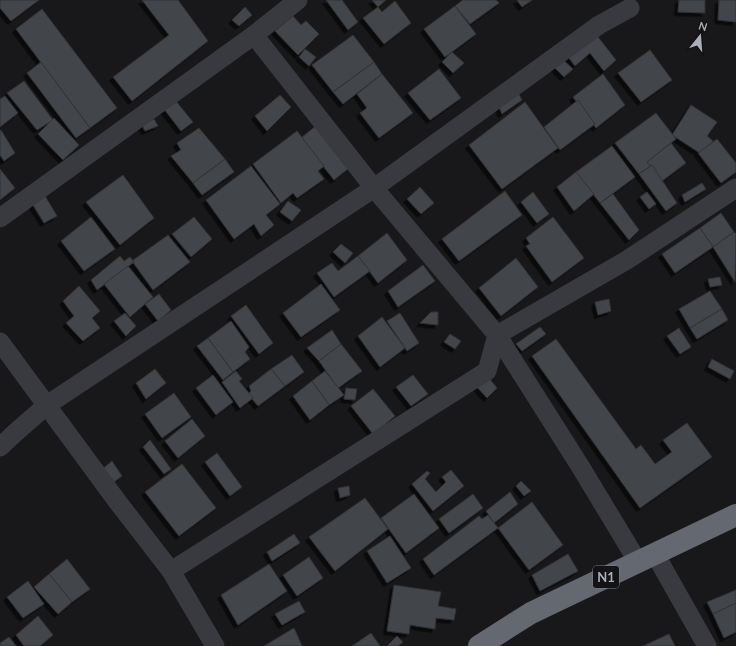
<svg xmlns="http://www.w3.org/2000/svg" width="736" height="646" font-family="Lato,sans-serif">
	<defs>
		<filter id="shadow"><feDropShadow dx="-3.5" dy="3.5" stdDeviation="0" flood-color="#0009"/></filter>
	</defs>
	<rect width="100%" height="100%" fill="#18181a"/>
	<g fill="#43454a" stroke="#313236" filter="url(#shadow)">
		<polygon points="0,0 39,0 11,21 0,8"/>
		<polygon points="142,0 178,0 208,41 132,101 113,77 169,35"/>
		<polygon points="326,0 342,0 358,22 348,30"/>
		<polygon points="372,0 386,0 378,7"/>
		<polygon points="463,0 496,0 499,3 470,24 455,6"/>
		<polygon points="517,0 532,0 522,7"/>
		<polygon points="679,0 705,0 705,13 678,12"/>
		<polygon points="719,0 736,0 736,22 718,20"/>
		<polygon points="395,1 411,23 384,44 363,18 378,7 382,12"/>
		<polygon points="455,6 476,34 445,57 424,29"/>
		<polygon points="245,7 252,15 239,26 232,20"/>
		<polygon points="42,9 117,108 90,128 16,29"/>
		<polygon points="293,16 301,25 306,21 319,34 298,55 275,31"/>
		<polygon points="595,33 616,60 604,71 590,53 575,66 566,54"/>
		<polygon points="353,35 374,62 333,92 312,65"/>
		<polygon points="305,49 316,57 309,66 299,57"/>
		<polygon points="650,50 672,80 641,102 618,73"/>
		<polygon points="452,52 464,63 453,73 442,62"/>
		<polygon points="561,58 573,69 564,77 553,66"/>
		<polygon points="41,62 90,128 76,138 27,73"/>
		<polygon points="374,62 382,74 343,104 333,92"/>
		<polygon points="439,69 461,98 430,120 408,93"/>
		<polygon points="382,74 413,113 379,138 360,113 367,108 357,94"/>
		<polygon points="603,74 625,105 596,128 573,97"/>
		<polygon points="24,81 53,120 37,130 7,93"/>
		<polygon points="517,91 522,100 502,114 498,105"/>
		<polygon points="280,95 291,107 267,131 255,116"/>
		<polygon points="5,96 18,113 0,127 0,99"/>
		<polygon points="175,100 193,122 181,131 164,109"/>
		<polygon points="578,100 595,124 560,150 544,127"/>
		<polygon points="525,102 558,148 502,189 469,145"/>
		<polygon points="691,105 717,122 707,136 713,141 703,155 672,135"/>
		<polygon points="656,113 676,139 647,162 652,165 639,174 615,143"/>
		<polygon points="54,118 79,145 63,160 38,134"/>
		<polygon points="154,119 158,126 145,131 142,125"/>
		<polygon points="317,125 349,168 334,180 301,138"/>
		<polygon points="199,128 225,159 193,183 171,156 181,150 177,143"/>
		<polygon points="1,130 15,153 4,161 0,155 0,131"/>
		<polygon points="297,131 324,166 318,171 324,179 297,198 293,193 281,203 253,164"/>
		<polygon points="717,139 736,163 736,172 721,183 698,153"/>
		<polygon points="671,143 686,163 662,181 647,162"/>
		<polygon points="612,146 635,177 600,203 576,172"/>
		<polygon points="225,159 234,172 202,195 193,183"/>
		<polygon points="652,165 677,203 666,211 639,174"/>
		<polygon points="251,166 280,204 266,215 274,225 261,236 254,224 234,239 206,200"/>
		<polygon points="0,169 15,188 0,200"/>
		<polygon points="576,172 594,194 574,211 557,187"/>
		<polygon points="123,175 154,218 120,245 86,202"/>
		<polygon points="702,183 706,189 685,202 682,195"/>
		<polygon points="420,187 434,203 421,214 407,199"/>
		<polygon points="505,191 522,215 459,261 442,239"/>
		<polygon points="533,192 549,214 537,223 521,202"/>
		<polygon points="647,192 656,204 649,209 640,197"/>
		<polygon points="613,194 639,230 629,240 600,203"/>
		<polygon points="45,196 57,216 44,223 33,205"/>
		<polygon points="288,201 301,210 292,221 280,212"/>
		<polygon points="721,213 734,232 713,247 700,228"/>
		<polygon points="91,217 115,249 84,271 61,241"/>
		<polygon points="194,217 212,239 191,257 172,234"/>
		<polygon points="553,217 584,258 552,282 526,246 530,244 526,238"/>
		<polygon points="700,228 713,247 675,273 662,254"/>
		<polygon points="734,232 736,234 735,282 713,247"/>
		<polygon points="387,233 407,260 378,283 358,256"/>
		<polygon points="168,235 190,262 153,290 132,261"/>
		<polygon points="341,244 353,253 345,263 333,252"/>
		<polygon points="120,256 124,261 130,257 134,262 97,290 91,280"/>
		<polygon points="358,256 370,271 334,297 317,273 332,263 338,271"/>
		<polygon points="516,258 538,287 501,316 479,288"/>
		<polygon points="423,265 435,281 398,307 388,291"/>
		<polygon points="128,266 153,297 130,317 104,284"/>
		<polygon points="720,277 722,285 710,287 708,279"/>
		<polygon points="321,284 340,310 301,337 283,313"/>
		<polygon points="79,286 100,311 92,318 100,328 83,341 66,323 74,316 63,301"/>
		<polygon points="710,291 722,309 690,328 679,309"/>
		<polygon points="159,294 171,310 158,321 145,304"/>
		<polygon points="609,299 611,311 598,315 595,302"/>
		<polygon points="246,305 273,343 259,354 231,316"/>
		<polygon points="722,309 728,320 697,339 690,328"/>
		<polygon points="431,312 438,312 438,325 420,323"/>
		<polygon points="125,313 136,326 126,336 114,321"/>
		<polygon points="400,313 419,343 407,351 387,321"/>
		<polygon points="382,317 405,348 380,367 358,336"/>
		<polygon points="231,321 249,347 245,352 250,359 233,372 208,338"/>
		<polygon points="540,327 546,334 522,351 516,344"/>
		<polygon points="679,328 691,347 680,354 667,336"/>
		<polygon points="332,330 341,344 319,361 307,348"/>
		<polygon points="450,334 461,341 455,349 444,342"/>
		<polygon points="208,338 233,372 223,380 197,346"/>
		<polygon points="556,339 636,449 641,445 655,464 672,452 663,440 687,423 712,457 640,508 532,356"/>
		<polygon points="341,344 362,371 338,388 319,361"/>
		<polygon points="292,355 304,372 285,386 271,369"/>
		<polygon points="712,359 734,371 730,379 708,367"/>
		<polygon points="155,369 166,383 146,399 136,383"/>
		<polygon points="271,369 285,386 258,406 248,394 251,391 249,386"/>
		<polygon points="236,371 242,379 239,381 253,398 240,408 222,382"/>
		<polygon points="325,371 344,395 329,405 312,381"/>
		<polygon points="213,375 233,402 216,415 196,388"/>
		<polygon points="413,375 428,394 411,406 396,387"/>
		<polygon points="488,377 497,388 487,398 477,387"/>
		<polygon points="312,381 329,405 310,420 293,396"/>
		<polygon points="346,388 357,389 355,400 344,399"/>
		<polygon points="373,389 395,416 373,434 351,406"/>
		<polygon points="174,393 191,417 162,438 145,414"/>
		<polygon points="192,419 205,436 178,458 165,441"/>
		<polygon points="150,440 171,469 164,474 143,447"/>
		<polygon points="217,453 242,487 230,496 205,462"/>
		<polygon points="112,461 122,476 110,485 100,471"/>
		<polygon points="182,464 216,508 179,536 145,492"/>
		<polygon points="451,470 464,486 433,511 412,484 427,471 430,473 425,479 436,492 446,482 442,477"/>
		<polygon points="521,481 531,491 524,496 516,486"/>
		<polygon points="349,486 350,495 340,498 338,488"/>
		<polygon points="510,492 518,504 494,523 486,511"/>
		<polygon points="414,494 439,528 406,553 381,518"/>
		<polygon points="473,494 483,508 449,533 439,519"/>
		<polygon points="365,498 388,529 335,571 309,537"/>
		<polygon points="532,502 563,545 529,570 498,528"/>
		<polygon points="488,515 498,528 434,575 423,559 479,516 482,519"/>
		<polygon points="294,534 300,543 272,561 267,552"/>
		<polygon points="390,536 411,568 387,583 367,551"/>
		<polygon points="568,554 578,571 540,591 532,575"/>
		<polygon points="309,557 323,578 297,596 283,575"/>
		<polygon points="67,559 90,589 72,602 49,574"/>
		<polygon points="269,564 287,591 238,625 221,595"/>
		<polygon points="49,574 72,602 58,614 34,587"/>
		<polygon points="28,581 44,604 23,618 7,597"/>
		<polygon points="394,585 441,592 438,606 456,609 454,620 436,618 435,629 410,625 409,634 387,631"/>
		<polygon points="736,590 736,603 713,614 707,602"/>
		<polygon points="299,601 305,612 282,625 275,614"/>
		<polygon points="736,603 736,632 724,638 713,614"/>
		<polygon points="38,616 53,635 40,646 24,646 16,635"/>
		<polygon points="294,628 302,646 264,646"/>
		<polygon points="371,633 380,646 352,646"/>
		<polygon points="669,634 675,646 643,646"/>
		<polygon points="397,636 403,642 398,646 387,646"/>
		<polygon points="9,637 16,646 0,646 0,643"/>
	</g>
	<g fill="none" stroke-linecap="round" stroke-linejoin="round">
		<g stroke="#383a3f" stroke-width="19">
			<polyline points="0,218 254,35 298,0"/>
			<polyline points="0,342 117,501 171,571 215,646"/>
			<polyline points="0,447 16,432 47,405 374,188 599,25 630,8"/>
			<polyline points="655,554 707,646"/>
			<polyline points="638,562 580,466 497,335 627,260 736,188"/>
			<polyline points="171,571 487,371 497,335 374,188 254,35"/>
		</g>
		<polyline stroke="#646870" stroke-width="22" points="479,646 531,613 736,515"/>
	</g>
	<g text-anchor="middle" stroke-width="3" stroke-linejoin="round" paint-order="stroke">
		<rect fill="#131315" stroke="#7c8088" stroke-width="1" x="593" y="566" width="26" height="22" rx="3"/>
		<g font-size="13" font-weight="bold" fill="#a9afba">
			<text x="606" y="582">N1</text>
		</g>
	</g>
	<g transform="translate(700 36) rotate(17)" stroke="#131315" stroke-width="3" paint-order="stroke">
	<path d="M0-3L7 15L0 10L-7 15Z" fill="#a9afba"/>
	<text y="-6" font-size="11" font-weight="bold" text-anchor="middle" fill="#a9afba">N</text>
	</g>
</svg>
